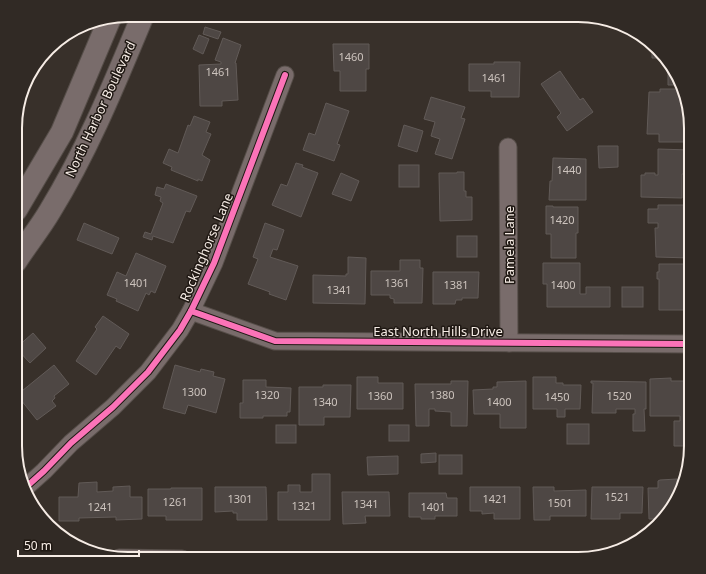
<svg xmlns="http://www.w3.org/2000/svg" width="706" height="574" font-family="'Noto Sans',sans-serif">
	<rect width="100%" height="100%" fill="#38302a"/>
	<g fill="#4e4744" stroke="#615a57">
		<polygon points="205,27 221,32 218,39 203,34"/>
		<polygon points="199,35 209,39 203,54 193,49"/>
		<polygon points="223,38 241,45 235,63 236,63 238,100 222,101 222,106 200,106 199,65 221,64 221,62 215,60"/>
		<polygon points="333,44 369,44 369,69 366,69 366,91 340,91 340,71 334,71"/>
		<polygon points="652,44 658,48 664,58 652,58"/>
		<polygon points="494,62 520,62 519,97 491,97 491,91 469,91 469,64 494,64"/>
		<polygon points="668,64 682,85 668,85"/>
		<polygon points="560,71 580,100 583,98 593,112 567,131 557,117 561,113 541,84"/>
		<polygon points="660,89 683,89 691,127 691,142 659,142 659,134 647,134 649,92 660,92"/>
		<polygon points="431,97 465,107 461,118 465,119 452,159 435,154 440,139 431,136 435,122 424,119"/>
		<polygon points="326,103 349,111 337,144 340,145 334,161 303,150 309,133 315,135"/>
		<polygon points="194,116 210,122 206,132 211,134 202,155 210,160 202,181 198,179 198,181 171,170 172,167 163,163 169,149 178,153 188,125 190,126"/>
		<polygon points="404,125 423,131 417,152 398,146"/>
		<polygon points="598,146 618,146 618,167 599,168"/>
		<polygon points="658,149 690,150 690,174 682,174 682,198 641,197 641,175 645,175 645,173 655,173 655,175 658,175"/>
		<polygon points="553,158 586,159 586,200 549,200 550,181 552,181"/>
		<polygon points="296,163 303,165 302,167 318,173 301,217 272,205 281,184 287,186"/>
		<rect x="399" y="165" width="20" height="22"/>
		<polygon points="457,172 464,172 464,191 466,191 466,197 472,197 472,220 440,221 439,173 457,173"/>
		<polygon points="341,173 359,181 351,201 332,194"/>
		<polygon points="166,184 197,196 190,212 186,211 173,243 153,236 152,240 143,237 145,232 151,234 163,203 160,201 161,197 155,195 157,187 164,189"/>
		<polygon points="658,205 690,205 690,258 656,257 655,228 658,228 658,223 648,223 648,209 658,209"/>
		<polygon points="546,206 553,206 553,207 578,207 578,233 576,233 576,258 551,258 551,234 546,234"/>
		<polygon points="84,223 119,238 112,254 77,240"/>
		<polygon points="265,223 284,230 277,250 273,249 270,257 298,266 286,300 269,294 270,292 248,284 258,259 253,257"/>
		<rect x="457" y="236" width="20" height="21"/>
		<polygon points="136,253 166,266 155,293 151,291 149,295 146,293 138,311 116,301 117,299 107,295 117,272 126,276"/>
		<polygon points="348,257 366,258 365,304 313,303 313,275 346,276 346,274 348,274"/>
		<polygon points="400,260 420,260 420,268 423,268 422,303 394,303 394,299 390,298 390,295 371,295 371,271 400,271"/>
		<polygon points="543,263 580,263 580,294 586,294 586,287 610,287 610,307 547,307 547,284 543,284"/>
		<polygon points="659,264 691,264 691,285 684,285 684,310 659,310 659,279 657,279 657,272 659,272"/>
		<polygon points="433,272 479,272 478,298 462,298 462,300 456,300 455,304 433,304"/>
		<rect x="622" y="287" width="21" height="20"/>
		<polygon points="103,316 129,334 120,349 116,346 96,375 76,361 97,329 95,327"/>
		<polygon points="33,333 46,348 30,363 16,348"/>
		<polygon points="54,365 69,384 54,396 55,398 52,401 56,406 37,420 17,395"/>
		<polygon points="175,365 200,372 201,369 214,372 213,376 225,379 216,413 188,405 185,414 163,408"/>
		<polygon points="357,377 378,377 378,383 403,383 403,409 357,409"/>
		<polygon points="533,377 556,377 556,383 563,383 563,385 581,385 580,409 565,409 565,417 557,417 557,409 533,409"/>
		<polygon points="671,378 671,381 691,381 691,446 674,446 674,421 680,421 680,416 650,416 650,379"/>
		<polygon points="243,380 266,380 266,387 291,388 290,412 287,412 287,416 263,416 263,418 240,418 240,403 243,403"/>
		<polygon points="451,381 468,381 467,426 451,426 451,412 435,411 435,409 429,409 429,426 416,426 415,384 451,384"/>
		<polygon points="526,381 526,428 500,428 500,414 474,414 473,390 493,389 493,387 497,387 497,382"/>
		<polygon points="591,381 646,382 646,409 644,409 645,431 633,431 633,414 635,414 635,409 616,409 616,413 592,413 593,383 591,383"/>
		<polygon points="323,385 351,385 350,417 324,417 324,425 299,425 299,387 323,387"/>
		<rect x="567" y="424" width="22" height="20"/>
		<rect x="276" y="425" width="20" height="18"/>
		<rect x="389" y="425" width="20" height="16"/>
		<polygon points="436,453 436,462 421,463 421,454"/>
		<rect x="439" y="455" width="23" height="19"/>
		<polygon points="398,456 398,474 368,475 367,457"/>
		<polygon points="312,474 330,474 330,520 278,520 278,492 288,492 288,485 300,485 300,492 312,492"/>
		<polygon points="677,479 677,489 682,489 662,519 649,519 648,488 658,488 658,481 660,480"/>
		<polygon points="97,482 97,492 113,491 113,487 130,486 130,497 142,497 142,519 116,520 116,517 79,518 79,521 59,521 59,497 78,497 79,483"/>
		<polygon points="215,487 266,487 267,520 237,520 237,513 233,513 233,511 215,512"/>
		<polygon points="470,487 520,487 520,519 494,519 494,513 482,514 482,511 470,511"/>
		<polygon points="533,487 554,487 554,491 586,490 586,516 550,516 550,520 534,520"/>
		<polygon points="592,487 643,487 642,513 620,513 620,519 591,519"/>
		<polygon points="171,488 202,488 202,520 166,520 166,516 148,516 148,489 171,489"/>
		<polygon points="342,492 389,492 390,516 365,516 366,523 343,524"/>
		<polygon points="409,493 446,493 447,498 457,498 457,516 435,516 435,519 421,519 421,517 409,517"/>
	</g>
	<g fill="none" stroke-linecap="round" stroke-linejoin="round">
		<defs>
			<g id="street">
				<polyline points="508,147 509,343"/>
				<polyline points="191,311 275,341 691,344"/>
				<polyline points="25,488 44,471 71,443 113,407 148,372 180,330 191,311 214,263 285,75"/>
				<polyline points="119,558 182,559"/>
			</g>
			<g id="primary">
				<polyline points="16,210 62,132 110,18"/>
				<path d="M16,261C27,244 40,228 50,211C88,149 115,82 143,15"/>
			</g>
		</defs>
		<use href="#street" stroke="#564e49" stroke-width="19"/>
		<use href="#primary" stroke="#564e49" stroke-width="24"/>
		<use href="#street" stroke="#796c6b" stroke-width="17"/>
		<use href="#primary" stroke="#796c6b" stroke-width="22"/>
		<defs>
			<g id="cycleway">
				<polyline points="191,311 275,341 691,344"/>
				<polyline points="25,488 44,471 71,443 113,407 148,372 180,330 191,311 214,263 285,75"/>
			</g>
		</defs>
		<use href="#cycleway" stroke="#201914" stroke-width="8"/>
		<use href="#cycleway" stroke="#fb73b8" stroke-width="6"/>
	</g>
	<g text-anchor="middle" stroke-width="3" stroke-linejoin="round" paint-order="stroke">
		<g font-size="11" fill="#ccc3bd">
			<text x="351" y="61">1460</text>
			<text x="218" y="76">1461</text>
			<text x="494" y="82">1461</text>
			<text x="569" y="174">1440</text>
			<text x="562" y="224">1420</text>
			<text x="136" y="287">1401</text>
			<text x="397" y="287">1361</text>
			<text x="456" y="289">1381</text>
			<text x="563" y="289">1400</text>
			<text x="339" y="294">1341</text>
			<text x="194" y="396">1300</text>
			<text x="267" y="399">1320</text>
			<text x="442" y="399">1380</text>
			<text x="380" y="400">1360</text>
			<text x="619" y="400">1520</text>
			<text x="557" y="401">1450</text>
			<text x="325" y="406">1340</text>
			<text x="499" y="406">1400</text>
			<text x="617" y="501">1521</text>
			<text x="240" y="503">1301</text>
			<text x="495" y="503">1421</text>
			<text x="175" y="506">1261</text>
			<text x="560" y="507">1501</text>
			<text x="366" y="508">1341</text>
			<text x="304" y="510">1321</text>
			<text x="100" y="511">1241</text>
			<text x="433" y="511">1401</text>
		</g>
		<g font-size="13" fill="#f6ece5" stroke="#201914">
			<text transform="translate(100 109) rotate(-65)" y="5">North Harbor Boulevard</text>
			<text transform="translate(509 245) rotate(-90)" y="5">Pamela Lane</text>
			<text transform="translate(206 247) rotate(-67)" y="5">Rockinghorse Lane</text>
			<text x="438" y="336">East North Hills Drive</text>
		</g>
	</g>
	<path d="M0 0H706V574H0ZM128 22H578A106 106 0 0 1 684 128V446A106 106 0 0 1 578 552H128A106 106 0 0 1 22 446V128A106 106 0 0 1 128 22Z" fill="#312a25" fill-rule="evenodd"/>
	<path fill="none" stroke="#f6ece5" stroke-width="2" d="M128 22H578A106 106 0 0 1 684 128V446A106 106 0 0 1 578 552H128A106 106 0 0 1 22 446V128A106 106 0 0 1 128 22Z"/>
	<path d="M18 550v6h121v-6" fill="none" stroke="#f6ece5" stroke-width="2"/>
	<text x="24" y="550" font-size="12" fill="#f6ece5" stroke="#201914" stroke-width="3" paint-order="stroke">50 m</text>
</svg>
